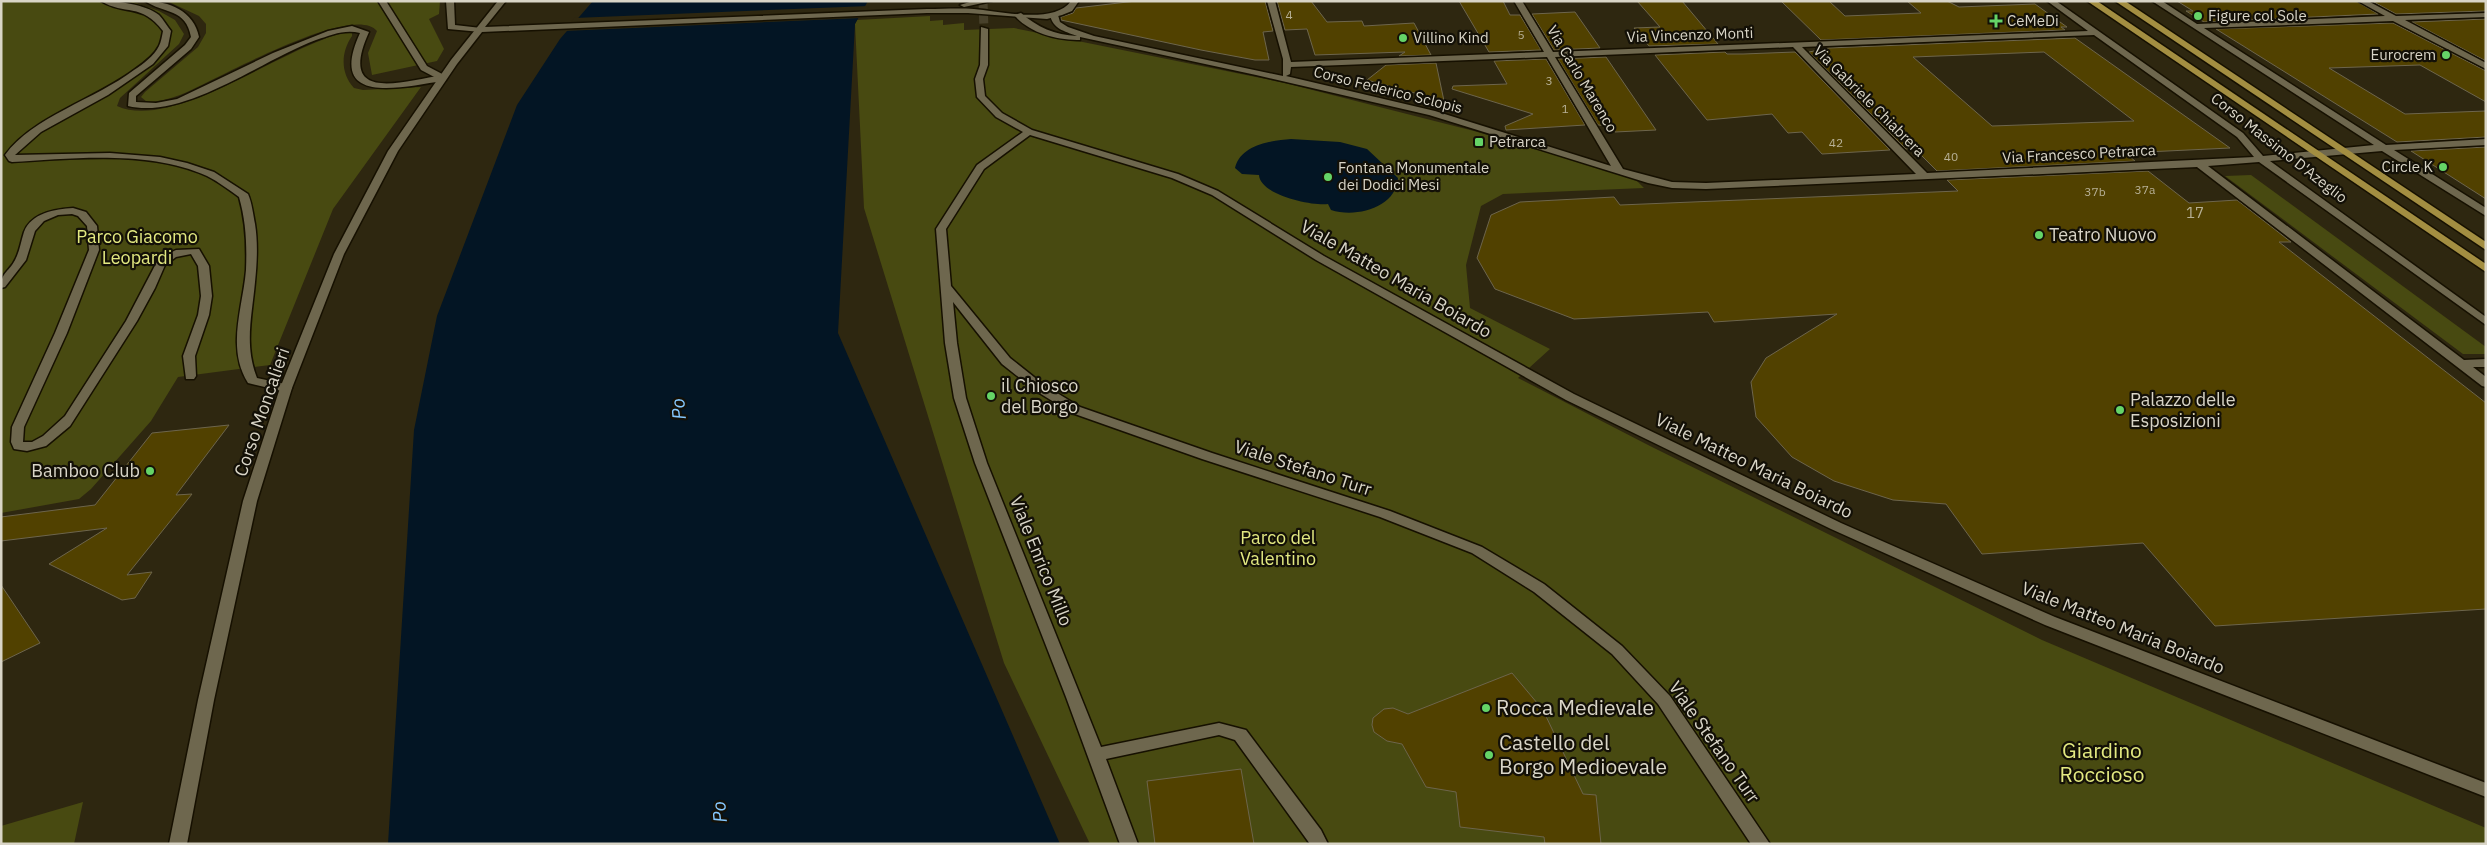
<svg xmlns="http://www.w3.org/2000/svg" width="2487" height="845" font-family="'IBM Plex Sans',sans-serif">
	<rect width="100%" height="100%" fill="#2e2710"/>
	<g fill="#484a11">
		<path d="M1,1H130L159,11L175,20L184,34L179,44L120,98L117,106C174,132 285,45 347,32L352,33V36C341,52 340,73 354,88L363,90L421,87L333,209L270,365L178,377L151,421L91,489L79,499L1,513Z"/>
		<path d="M167,1H440L439,14L429,19L444,49L437,61L372,75L368,53L377,31C352,1 211,83 180,95C169,99 158,102 147,102L141,97L145,92L198,47L206,33V24L199,16Z"/>
		<polygon points="930,16 930,21 943,20 943,25 964,23 964,30 1014,28 1285,83 1474,131 1634,178 1644,188 1503,194 1481,206 1466,265 1470,308 1550,349 1518,378 1650,446 2042,640 2486,828 2486,844 1090,844 1004,663 864,208 855,24 857,20"/>
		<polygon points="2251,175 2486,347 2486,354 2463,354 2225,176"/>
		<polygon points="83,802 74,844 1,844 1,826"/>
	</g>
	<g fill="#031524">
		<polygon points="593,1 868,1 855,24 838,333 1060,844 388,844 414,430 437,316 517,105 560,39"/>
		<path d="M1291,139L1340,142L1367,149L1398,178C1396,208 1356,218 1331,210L1328,204C1312,206 1260,195 1259,175L1242,174L1235,168C1241,144 1271,141 1291,139Z"/>
	</g>
	<polygon fill="#2e2710" points="869,6 861,18 564,31 574,18"/>
	<g fill="#514100" stroke="#6d654c" fill-rule="evenodd">
		<polygon points="1136,1 1265,1 1273,31 1263,32 1269,60 1255,60 1201,50 1061,20 1061,17 1073,13 1076,8"/>
		<polygon points="1277,1 1311,1 1327,22 1362,21 1364,26 1414,23 1431,55 1399,56 1405,52 1315,55 1307,29 1285,30"/>
		<polygon points="1459,1 1503,1 1510,15 1520,15 1541,50 1489,52"/>
		<polygon points="1637,1 1682,1 1718,44 1649,46 1634,28 1660,27"/>
		<polygon points="1781,1 1829,1 1845,16 1921,13 1907,1 1947,1 1959,7 2035,4 2067,27 2061,27 2065,30 1821,40"/>
		<polygon points="2177,1 2356,1 2378,14 2204,22 2186,11 2193,11"/>
		<polygon points="2372,1 2486,1 2486,11 2396,14"/>
		<polygon points="1575,12 1600,48 1554,50 1532,14"/>
		<polygon points="2486,19 2486,61 2412,22"/>
		<polygon points="2393,23 2486,71 2486,102 2420,65 2329,68 2405,114 2486,111 2486,137 2397,142 2216,29"/>
		<path d="M2075,38L2230,148L2125,153L2135,161L1937,171L1914,148L1906,149L1809,52L1829,48ZM2044,52L2134,121L1992,126L1913,57Z"/>
		<polygon points="1725,52 1727,54 1743,54 1795,52 1890,150 1822,154 1802,132 1788,133 1772,114 1707,120 1655,55"/>
		<polygon points="1606,57 1656,130 1615,132 1612,126 1598,125 1558,59"/>
		<polygon points="1546,59 1585,125 1506,130 1505,126 1533,114 1452,89 1453,86 1507,84 1494,61"/>
		<polygon points="1436,63 1444,101 1367,80 1386,65"/>
		<polygon points="2486,147 2486,199 2411,151"/>
		<polygon points="2148,171 2189,203 2237,200 2291,242 2279,242 2486,403 2486,609 2215,626 2143,543 1982,554 1946,504 1893,500 1834,481 1792,457 1756,417 1751,382 1766,358 1837,314 1714,322 1708,312 1574,319 1495,289 1477,258 1491,215 1520,202 1614,197 1620,205 1958,191 1947,180"/>
		<polygon points="229,425 176,495 192,494 127,575 152,572 135,598 122,600 49,564 107,528 1,541 1,517 95,505 152,433"/>
		<polygon points="1,585 40,643 1,662"/>
		<polygon points="1512,673 1543,710 1583,794 1596,795 1601,844 1545,844 1544,837 1460,827 1456,792 1426,787 1402,744 1387,741 1374,732 1372,725 1373,718 1384,709 1393,708 1408,714"/>
		<polygon points="1241,769 1254,844 1155,844 1147,781"/>
	</g>
	<g fill="none" stroke-linecap="round" stroke-linejoin="round">
		<polyline stroke="#48412b" stroke-width="9" stroke-dasharray="9 4.5" stroke-linecap="butt" points="983,1 984,29"/>
		<defs>
			<g id="lane">
				<path d="M101,1C118,1 145,4 159,15C163,19 167,26 171,31L168,46L153,64L108,95L41,132L15,155L110,153L160,157L187,163L214,172L248,194C252,203 253,214 255,224C258,243 257,263 255,282C252,316 244,345 257,378L290,385L292,388L290,391L286,392L248,383C226,348 243,307 246,270C247,245 246,221 239,197C229,190 219,182 207,176C151,150 73,158 12,162L9,161L5,155C32,117 96,99 134,70C143,64 154,56 159,46C161,42 162,36 163,31C141,2 125,16 101,1Z"/>
				<polygon points="378,1 386,1 427,66 446,76 446,80 440,80 421,70"/>
			</g>
			<g id="street">
				<path d="M145,1C169,1 194,11 199,37L191,49L136,96V102L156,103L177,99L273,53L328,31L352,26L369,32C337,103 400,82 443,75L447,78L443,81C401,87 326,107 360,33C345,29 331,35 316,40C262,60 184,120 128,106L129,93L185,45L191,37C186,8 164,14 145,1Z"/>
				<polygon points="446,1 454,1 455,25 481,28 481,32 448,29"/>
				<path d="M1267,1H1275L1291,62L1544,52L1514,1H1522L1553,52L2088,31L2047,1H2056L2243,133L2263,156L2374,145L2152,1H2162L2197,24L2385,16L2358,1H2368L2396,16L2486,13V17L2405,20L2486,63V69L2393,21L2204,28L2386,145L2486,139V145L2394,150L2486,208V216L2382,151L2270,161L2486,317V325L2259,162L2208,166L2464,360L2486,359V367H2473L2486,377V387L2482,386L2197,167L1706,189L1672,188L1648,183L1429,115L1256,75L1080,37V40H1077C1054,39 1030,33 1014,15L1021,13C1037,27 1055,35 1077,36C1064,31 1053,29 1050,15L1054,13L1058,15L1060,22L1068,27L1094,36L1283,76V59ZM2094,35L2237,137L2254,157L1927,173L1802,47ZM1793,47L1916,174L1706,183L1672,182L1623,169L1555,57ZM1547,57L1611,166L1435,111L1286,76L1290,74L1291,67Z"/>
				<polygon points="981,27 988,29 988,65 983,79 985,96 1002,113 1032,130 1178,174 1218,191 1324,256 1574,394 1841,523 2055,617 2486,783 2486,797 2045,625 1831,529 1566,400 1316,260 1212,195 1172,178 1030,135 984,169 946,229 951,286 1010,358 1044,385 1080,407 1212,453 1390,511 1482,547 1544,584 1622,646 1670,696 1770,844 1751,844 1658,704 1612,654 1534,592 1472,553 1380,517 1202,459 1072,413 1036,391 1002,364 953,302 957,343 966,398 987,463 1101,747 1219,723 1246,730 1321,830 1328,844 1310,844 1235,740 1219,735 1106,759 1138,844 1120,844 1066,697 975,463 954,398 945,343 936,229 977,165 1023,132 996,117 977,97 975,79 980,65"/>
				<path d="M73,208L86,212L97,226L99,250L67,333L24,427L23,442H32L43,436L65,416L126,321L159,258L176,250L199,249L209,266L212,296L209,315L195,356L196,376L194,379H186L183,356L198,315L201,296L198,266L191,254L176,257L165,265L155,288L137,321L70,426L46,446L27,451L14,449L11,442L12,427L55,333L89,250L87,226L78,216L72,214L58,215L44,221L35,231L26,260L5,287L1,288C1,271 10,272 16,258C20,250 21,241 24,232C31,213 55,209 73,208Z"/>
			</g>
			<g id="secondary">
				<path d="M498,1H506L485,27L927,9C943,9 958,8 974,9C999,11 1054,25 1071,1H1079L1072,11L1062,15L1047,19L968,13H927L482,32L457,64L398,151L344,254L292,388L257,501L214,700L187,844H169L198,700L243,501L280,388L334,254L388,151L451,60Z"/>
				<polygon points="973,1 992,1 964,7 960,5"/>
			</g>
			<g id="primary">
				<polygon points="2087,1 2097,1 2486,264 2486,272"/>
				<polygon points="2115,1 2125,1 2486,242 2486,250"/>
			</g>
		</defs>
		<use href="#lane" stroke="#161000" stroke-width="3"/>
		<use href="#street" stroke="#161000" stroke-width="3"/>
		<use href="#secondary" stroke="#161000" stroke-width="3"/>
		<use href="#primary" stroke="#161000" stroke-width="3"/>
		<use href="#lane" fill="#6e674e" fill-rule="evenodd"/>
		<use href="#street" fill="#6e674e" fill-rule="evenodd"/>
		<use href="#secondary" fill="#6e674e" fill-rule="evenodd"/>
		<use href="#primary" fill="#a38e41" fill-rule="evenodd"/>
	</g>
	<g fill="#65d467" stroke="#131007" stroke-width="2">
		<circle cx="2198" cy="16" r="5"/>
		<path d="M1993.5 13.5h5v5h5v5h-5v5h-5v-5h-5v-5h5z"/>
		<circle cx="1403" cy="38" r="5"/>
		<circle cx="2446" cy="55" r="5"/>
		<rect x="1474" y="137" width="10" height="10" rx="2.5"/>
		<circle cx="2443" cy="167" r="5"/>
		<circle cx="1328" cy="177" r="5"/>
		<circle cx="2039" cy="235" r="5"/>
		<circle cx="991" cy="396" r="5"/>
		<circle cx="2120" cy="410" r="5"/>
		<circle cx="150" cy="471" r="5"/>
		<circle cx="1486" cy="708" r="5"/>
		<circle cx="1489" cy="755" r="5"/>
	</g>
	<g text-anchor="middle" stroke-width="4.5" stroke-linejoin="round" paint-order="stroke">
		<g font-size="12" fill="#b7b095">
			<text x="1289" y="19">4</text>
			<text x="1521" y="39">5</text>
			<text x="1549" y="85">3</text>
			<text x="1565" y="113">1</text>
			<text x="1836" y="147">42</text>
			<text x="1951" y="161">40</text>
			<text x="2145" y="194">37a</text>
			<text x="2095" y="196">37b</text>
		</g>
		<g font-size="15" fill="#d9d5c7" stroke="#131007" text-anchor="start">
			<text x="2208" y="21">Figure col Sole</text>
			<text x="2007" y="26">CeMeDi</text>
			<text x="1413" y="43">Villino Kind</text>
			<text x="2436" y="60" text-anchor="end">Eurocrem</text>
			<text x="1489" y="147">Petrarca</text>
			<text x="2433" y="172" text-anchor="end">Circle K</text>
			<text x="1338" y="173">Fontana Monumentale<tspan x="1338" dy="17">dei Dodici Mesi</tspan></text>
		</g>
		<g font-size="15" fill="#d9d5c7" stroke="#131007">
			<text transform="translate(1690 35) rotate(-2)" y="5">Via Vincenzo Monti</text>
			<text transform="translate(1582 79) rotate(59)" y="5">Via Carlo Marenco</text>
			<text transform="translate(1388 90) rotate(14)" y="5">Corso Federico Sclopis</text>
			<text transform="translate(1869 101) rotate(45)" y="5">Via Gabriele Chiabrera</text>
			<text transform="translate(2279 148) rotate(38)" y="5">Corso Massimo D'Azeglio</text>
			<text transform="translate(2079 154) rotate(-3)" y="5">Via Francesco Petrarca</text>
		</g>
		<g font-size="15" fill="#b7b095">
			<text x="2195" y="218">17</text>
		</g>
		<g font-size="18" fill="#d9d5c7" stroke="#131007" text-anchor="start">
			<text x="2049" y="241">Teatro Nuovo</text>
			<text x="1001" y="392">il Chiosco<tspan x="1001" dy="21">del Borgo</tspan></text>
			<text x="2130" y="406">Palazzo delle<tspan x="2130" dy="21">Esposizioni</tspan></text>
			<text x="140" y="477" text-anchor="end">Bamboo Club</text>
		</g>
		<g font-size="18" fill="#e3e981" stroke="#131007">
			<text x="137" y="243">Parco Giacomo<tspan x="137" dy="21">Leopardi</tspan></text>
			<text x="1278" y="544">Parco del<tspan x="1278" dy="21">Valentino</tspan></text>
		</g>
		<g font-size="18" fill="#d9d5c7" stroke="#131007">
			<text transform="translate(1396 279) rotate(30)" y="6">Viale Matteo Maria Boiardo</text>
			<text transform="translate(262 412) rotate(-71)" y="6">Corso Moncalieri</text>
			<text transform="translate(1754 466) rotate(26)" y="6">Viale Matteo Maria Boiardo</text>
			<text transform="translate(1303 468) rotate(18)" y="6">Viale Stefano Turr</text>
			<text transform="translate(1041 561) rotate(68)" y="6">Viale Enrico Millo</text>
			<text transform="translate(2123 628) rotate(22)" y="6">Viale Matteo Maria Boiardo</text>
			<text transform="translate(1714 742) rotate(55)" y="6">Viale Stefano Turr</text>
		</g>
		<g font-size="19" font-style="italic" fill="#86c8fe" stroke="#131007">
			<text transform="translate(678 409) rotate(-96)" y="7">Po</text>
			<text transform="translate(719 812) rotate(-96)" y="7">Po</text>
		</g>
		<g font-size="21" fill="#d9d5c7" stroke="#131007" text-anchor="start">
			<text x="1496" y="715">Rocca Medievale</text>
			<text x="1499" y="750">Castello del<tspan x="1499" dy="24">Borgo Medioevale</tspan></text>
		</g>
		<g font-size="21" fill="#e3e981" stroke="#131007">
			<text x="2102" y="758">Giardino<tspan x="2102" dy="24">Roccioso</tspan></text>
		</g>
	</g>
	<rect width="2487" height="845" fill="none" stroke="#d9d5c7" stroke-width="5"/>
</svg>
